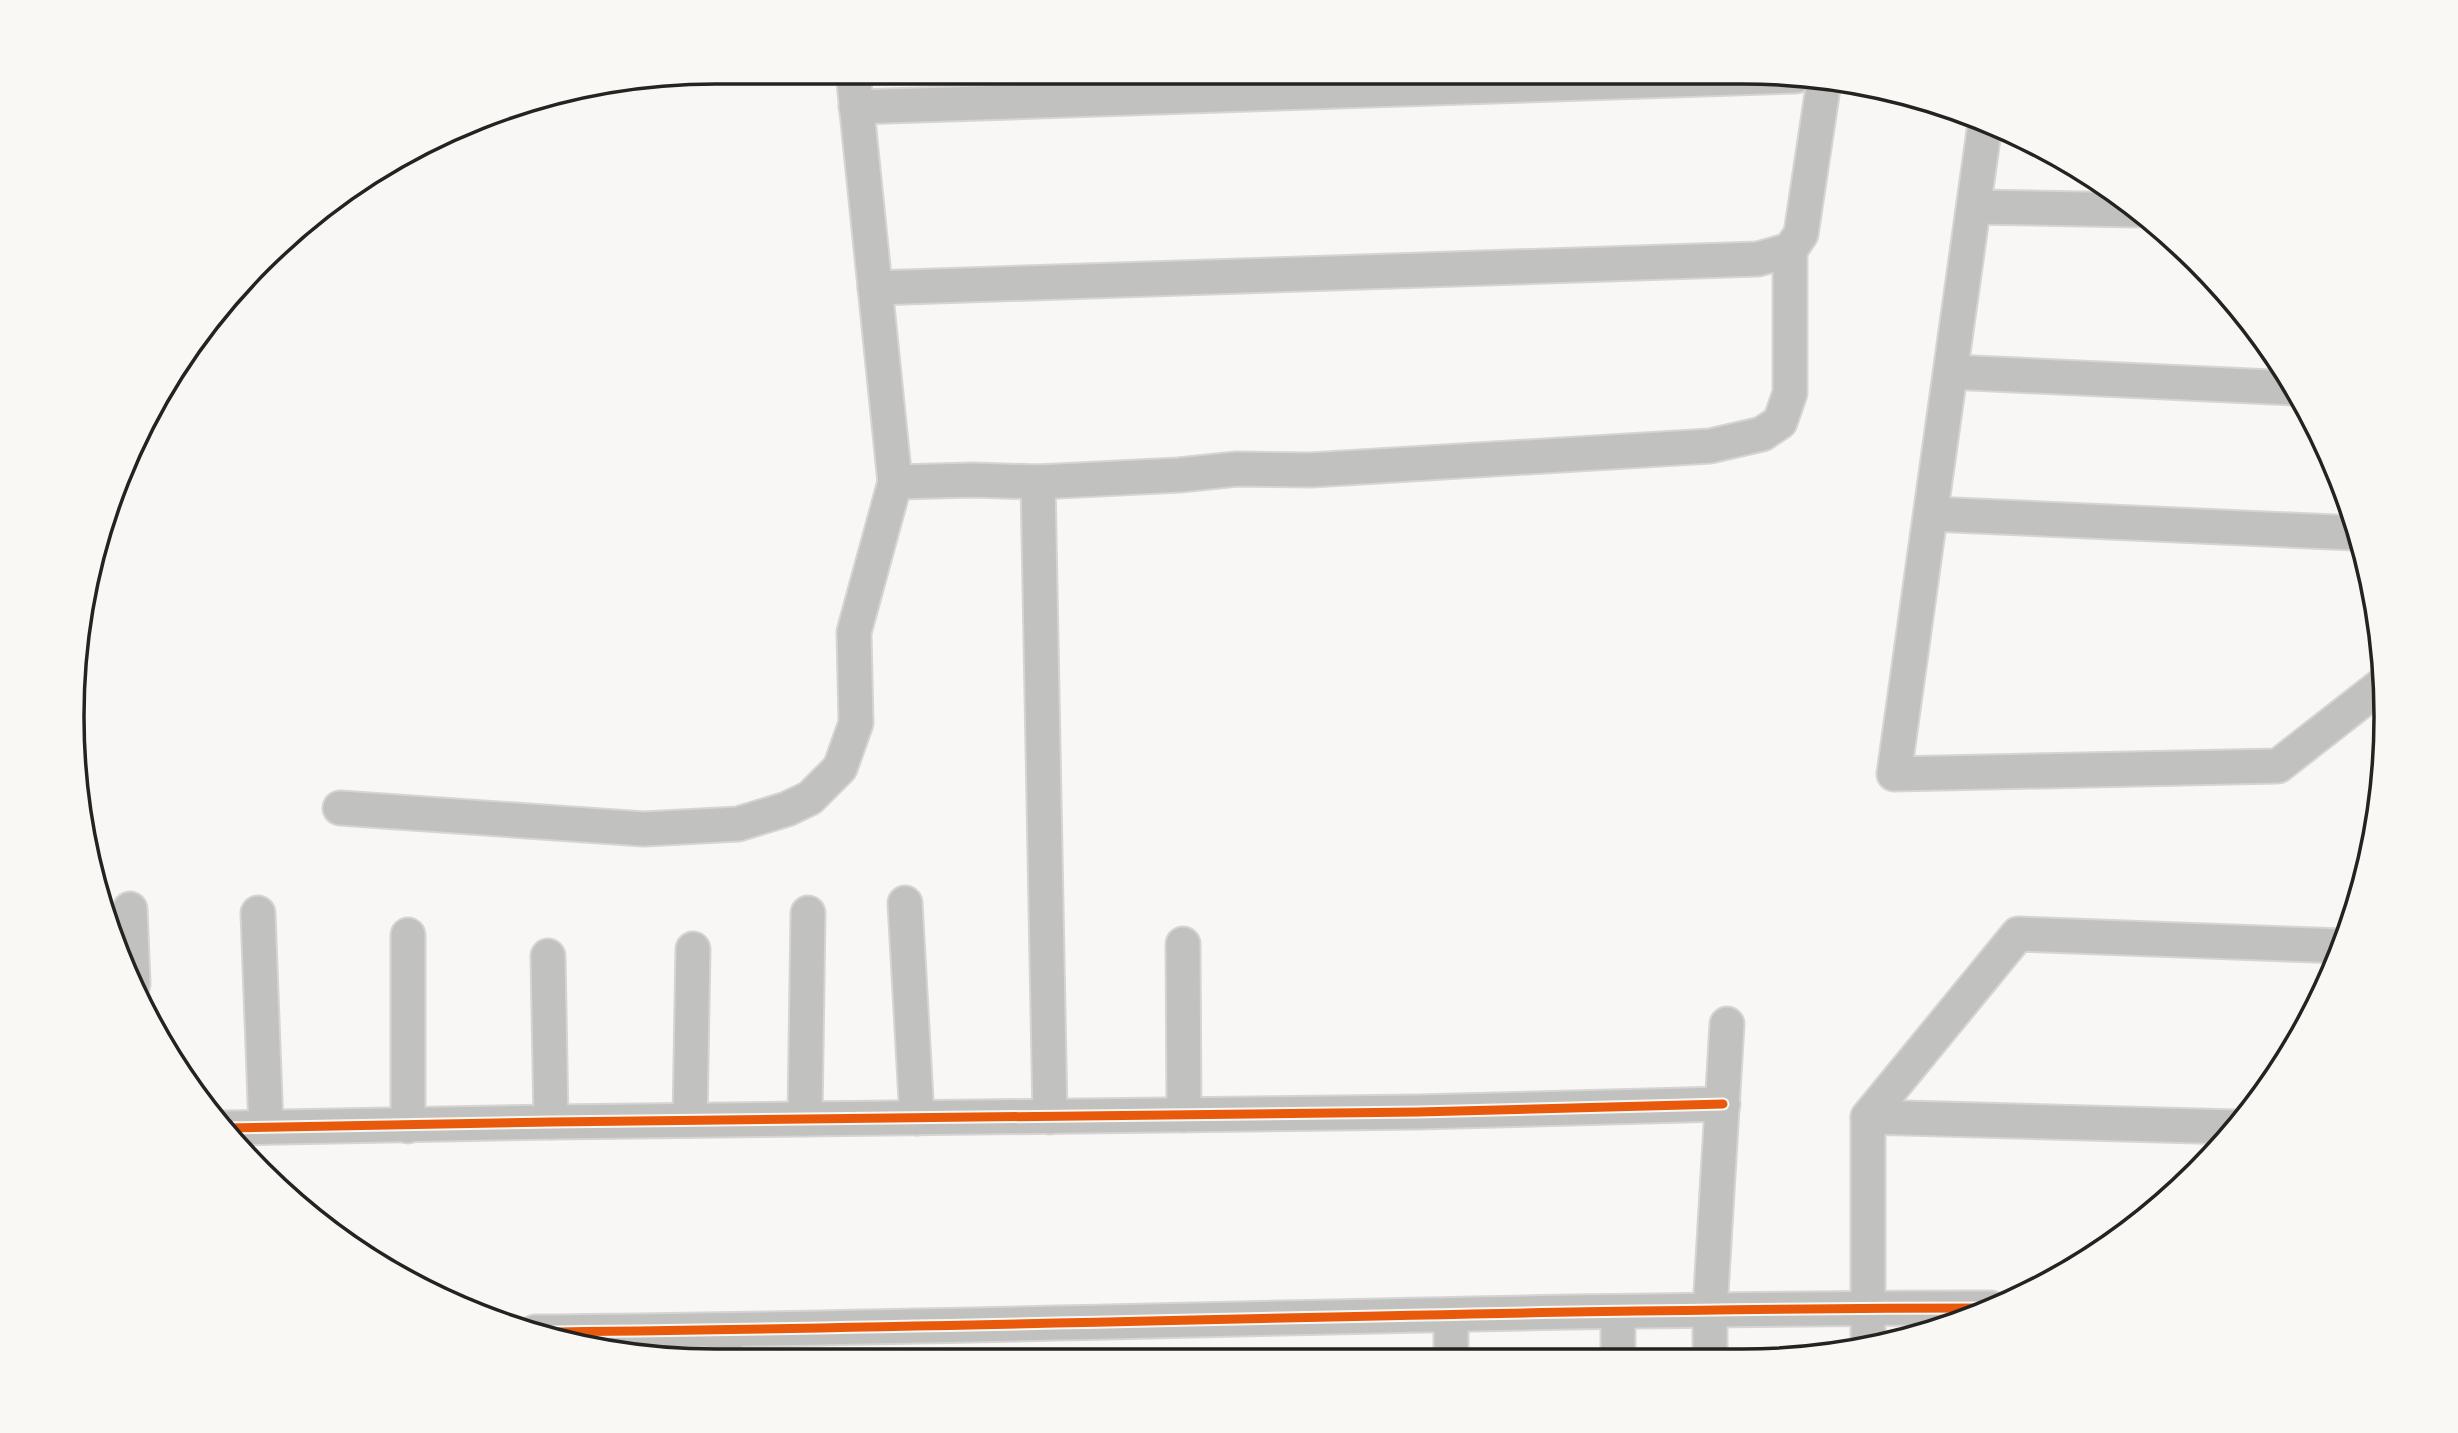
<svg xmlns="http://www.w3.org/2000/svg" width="2458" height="1433" font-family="Karla,sans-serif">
	<rect width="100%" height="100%" fill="#f9f7f5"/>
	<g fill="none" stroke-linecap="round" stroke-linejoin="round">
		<defs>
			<g id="street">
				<polyline points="856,107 1796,76"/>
				<polyline points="1985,124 1894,774 2278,766 2383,684"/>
				<polyline points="1974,207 2136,210"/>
				<polyline points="875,288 1758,259 1790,250 1801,234 1824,81"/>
				<polyline points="1951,372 2294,388"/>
				<polyline points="895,482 973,480 1038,482 1179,475 1237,469 1311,470 1710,446 1762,434 1780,422 1790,393 1790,250"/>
				<polyline points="1038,482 1050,1117"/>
				<polyline points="1931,514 2356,533"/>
				<polyline points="340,808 644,829 738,824 787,809 810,798 840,768 856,723 854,632 895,482 853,72"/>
				<polyline points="905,903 917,1118"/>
				<polyline points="130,909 133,984"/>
				<polyline points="258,913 266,1127"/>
				<polyline points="408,935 408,1126"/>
				<polyline points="1183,944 1184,1115"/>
				<polyline points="548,956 551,1122"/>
				<polyline points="1868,1117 2018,934 2343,946"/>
				<polyline points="805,1119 808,913"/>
				<polyline points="690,1120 693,949"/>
				<polyline points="225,1128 551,1122 1418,1112 1723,1104"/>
				<polyline points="1451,1315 1451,1360"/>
				<polyline points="723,1331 727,1360"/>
				<path d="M535,1332C1020,1328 1506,1308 1991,1308"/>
				<polyline points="1868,1343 1868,1117 2235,1127"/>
				<polyline points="1618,1360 1618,1312"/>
				<polyline points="1710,1360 1710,1310 1727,1024"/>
			</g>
		</defs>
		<use href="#street" stroke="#d6d5d4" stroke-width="37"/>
		<use href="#street" stroke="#c1c1bf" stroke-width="33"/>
		<defs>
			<g id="cycleway">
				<polyline points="225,1128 551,1122 1418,1112 1723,1104"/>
				<path d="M535,1332C1020,1328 1506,1308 1991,1308"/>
			</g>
		</defs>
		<use href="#cycleway" stroke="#faf8f4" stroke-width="13"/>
		<use href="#cycleway" stroke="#e8590c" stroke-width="9"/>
	</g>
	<path d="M0 0H2458V1433H0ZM716 84H1742A632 632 0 0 1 2374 716V717A632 632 0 0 1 1742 1349H716A632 632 0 0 1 84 717V716A632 632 0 0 1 716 84Z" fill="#faf8f4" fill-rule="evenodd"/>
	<path fill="none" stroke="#242322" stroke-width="3.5" d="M716 84H1742A632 632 0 0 1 2374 716V717A632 632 0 0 1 1742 1349H716A632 632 0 0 1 84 717V716A632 632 0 0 1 716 84Z"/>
</svg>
